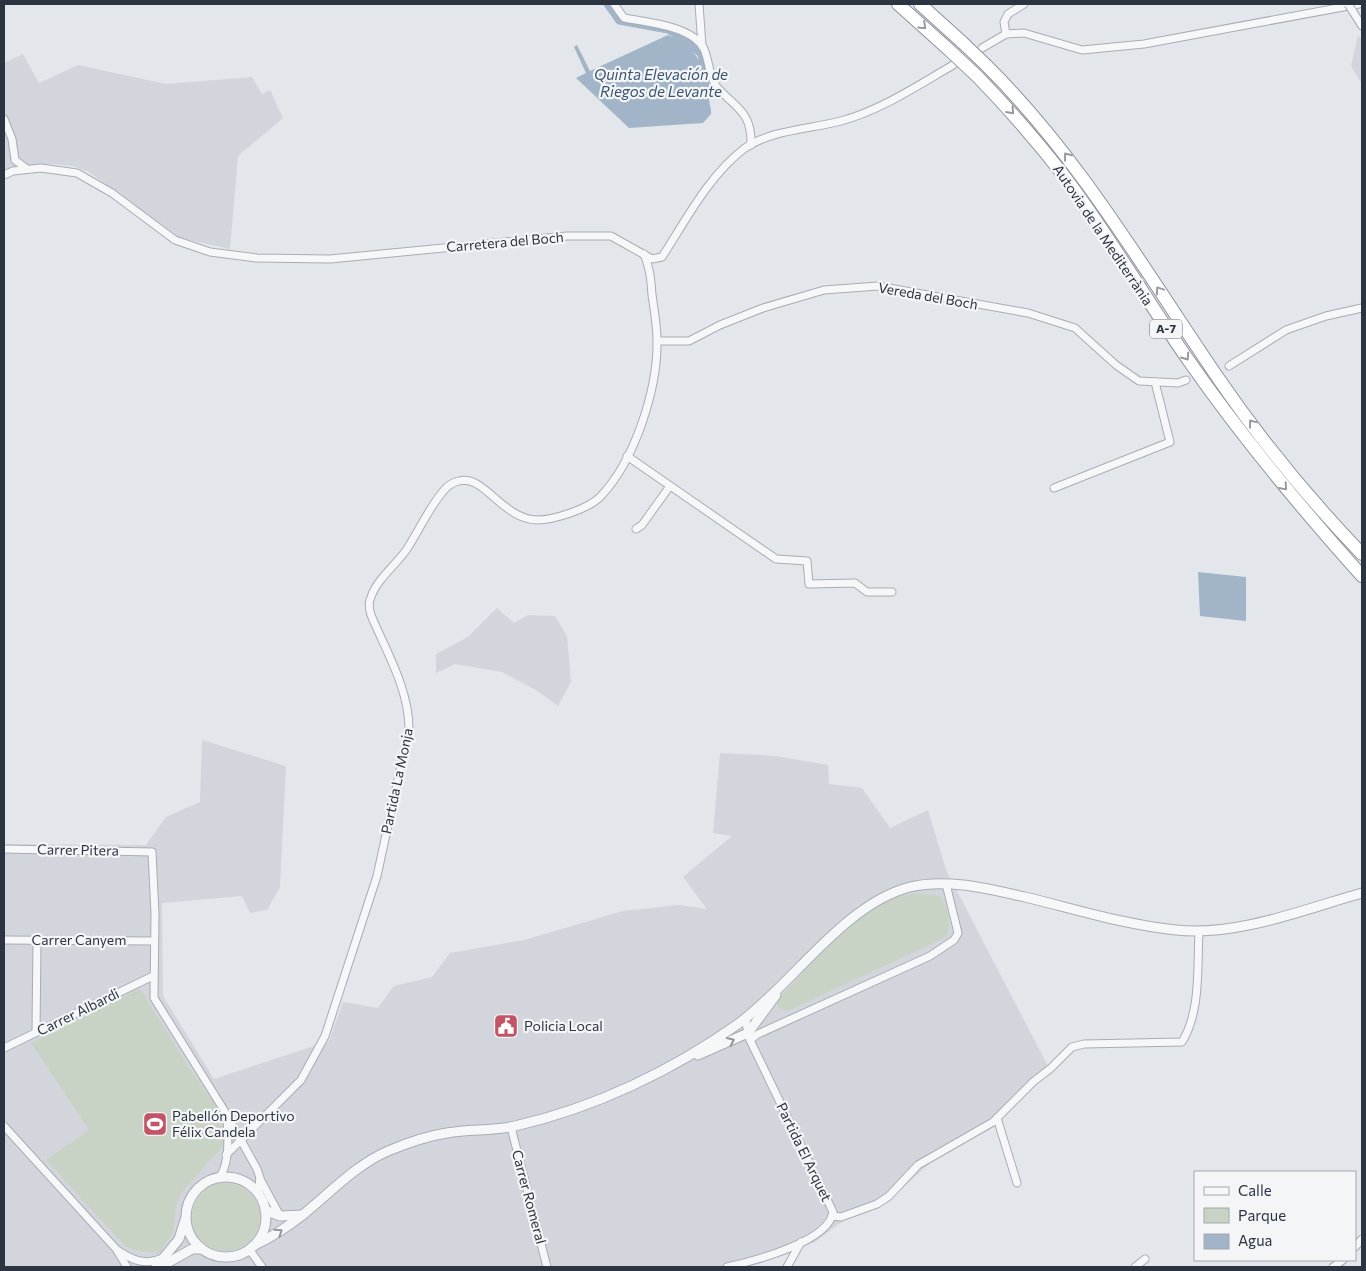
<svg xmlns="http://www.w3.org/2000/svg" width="1366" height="1271" font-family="Commissioner,sans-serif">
	<rect width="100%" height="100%" fill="#e3e6ea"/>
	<g fill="#d2d5dc">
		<polygon points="1358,35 1362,40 1362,84 1351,66"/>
		<polygon points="23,54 39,83 78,65 166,84 252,77 262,94 270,90 283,118 238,156 230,249 180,238 89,172 73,166 52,164 14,167 4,172 4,63"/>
		<polygon points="497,608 514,623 528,615 555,616 567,636 571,682 558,706 536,690 502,672 455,664 436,673 436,654 468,637"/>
		<polygon points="202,740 286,766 280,887 267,910 250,913 242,896 162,903 163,996 214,1079 329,1041 343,1002 378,1008 394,986 432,977 450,953 524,940 623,911 679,905 707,909 683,877 732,836 713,833 720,753 776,756 828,765 829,784 862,788 890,828 928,810 946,870 1050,1070 992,1128 932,1161 890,1200 843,1221 815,1242 734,1267 4,1267 4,844 146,845 166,817 200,802"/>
	</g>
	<g fill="#c9d3c5">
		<path d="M917,893L940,896C948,908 952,924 946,937L788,1011L778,1008L777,1002L782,995C808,968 856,912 891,899C899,896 908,895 917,893Z"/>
		<polygon points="138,989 141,990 188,1066 224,1118 226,1135 223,1146 182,1192 176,1205 173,1233 159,1253 134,1250 125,1246 46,1160 89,1130 31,1043"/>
		<circle cx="226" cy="1217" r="34"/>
	</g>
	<g fill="#a2b4c7">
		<path d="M668,35C705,49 704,75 711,110V114L703,123L629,128L576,78L586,73L574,47L577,45L590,71Z"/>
		<polygon points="1198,572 1246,577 1246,621 1200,616"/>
	</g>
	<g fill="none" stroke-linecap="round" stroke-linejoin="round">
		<polyline stroke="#a2b4c7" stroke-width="7" points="607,4 619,21 668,30 685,40 701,54 706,87"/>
		<defs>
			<g id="minor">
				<path d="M614,4L624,18C646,22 693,26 704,49C709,60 709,76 716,86C736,109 752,111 751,145"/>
				<polyline points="699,4 702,46"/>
				<polyline points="1352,10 1362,26"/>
				<polyline points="1006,34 1004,22 1008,14 1024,4"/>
				<polyline points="982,48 1006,34 1024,33 1082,50 1144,44 1359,4"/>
				<polyline points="4,119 12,139 15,160 27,169"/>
				<path d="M4,175L13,171L41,168L77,173L112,193L175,240L210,252L257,258L330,259L567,236H611L652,259L662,257C686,220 709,175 745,148C771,130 811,129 841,121C881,110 917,86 953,65"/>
				<polyline points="657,341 689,341 720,325 763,308 824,290 878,286 1028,313 1075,328 1116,365 1139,381 1178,383 1186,380"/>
				<polyline points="1229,366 1286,330 1326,316 1362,308"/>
				<polyline points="627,456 776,559 807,561 809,584 855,583 867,592 892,592"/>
				<polyline points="1054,488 1170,442 1155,382"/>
				<polyline points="636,529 642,525 670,486"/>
				<polyline points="4,849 152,852 155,914 154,998 227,1115 257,1169 260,1178 258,1193"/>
				<polyline points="4,940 154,941"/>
				<polyline points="36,1032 37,940"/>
				<polyline points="750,1040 758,1034 930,956 954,940 958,933 946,884"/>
				<polyline points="4,1048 153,976"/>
				<polyline points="997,1118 1017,1183"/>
				<path d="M4,1126L117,1250C132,1260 145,1266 163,1258"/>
				<polyline points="511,1127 547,1267"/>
				<path d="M226,1155L301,1080L325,1036L377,876L409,729C409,689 386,651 371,615C369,609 368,603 371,597C377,579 396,565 407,549C420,529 430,505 446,488C449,485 455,482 459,481C484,474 502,519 537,520C554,520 588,509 600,497C635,461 658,388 657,340C657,325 654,309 652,295C651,280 650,268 644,254"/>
				<path d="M220,1177C229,1163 229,1137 227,1120"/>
				<polyline points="260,1179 280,1216"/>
				<path d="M832,1216L841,1217L877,1204L889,1196L918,1165L993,1122L1033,1082L1051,1068L1072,1047L1084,1044L1182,1042C1201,1011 1197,968 1199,932"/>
				<polyline points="1355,1247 1362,1239"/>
				<polyline points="249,1249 262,1267"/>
				<polyline points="118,1252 127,1267"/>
				<path d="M727,1267C753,1261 829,1242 833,1212L750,1040L746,1024L747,1017"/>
				<polyline points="787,1267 801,1242"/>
				<polyline points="1135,1267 1145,1259"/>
				<polyline points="1333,1267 1343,1260"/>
			</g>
			<g id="tertiary">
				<polyline points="698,1055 748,1033 776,995"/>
				<circle cx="226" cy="1217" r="40"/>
				<polyline points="265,1210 280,1216 303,1215"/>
				<path d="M253,1246C272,1237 289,1226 305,1213C332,1191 356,1165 388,1151C407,1143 427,1136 447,1133C470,1129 493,1131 515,1126C594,1108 672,1071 738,1024C793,984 844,904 910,887C947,878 989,889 1025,897C1075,909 1125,925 1176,930C1236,937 1305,909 1362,893"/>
				<polyline points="156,1267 179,1239 185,1220"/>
				<polyline points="160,1267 192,1249 202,1249"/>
			</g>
			<g id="motorway">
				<polyline points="898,4 947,48"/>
				<polyline points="920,4 963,43"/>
				<path d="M986,65C1079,157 1143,268 1216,375C1259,438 1309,499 1362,554"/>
				<path d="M977,76C1008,108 1037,141 1064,176C1109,235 1146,300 1189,361C1242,437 1301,508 1362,576"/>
			</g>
		</defs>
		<use href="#minor" stroke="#a8adb4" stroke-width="9"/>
		<use href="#tertiary" stroke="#a8adb4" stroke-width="11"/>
		<use href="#motorway" stroke="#8c949f" stroke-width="14"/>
		<use href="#minor" stroke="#f6f7f9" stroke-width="7"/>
		<use href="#tertiary" stroke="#f6f7f9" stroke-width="9"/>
		<use href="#motorway" stroke="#fff" stroke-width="12"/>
		<defs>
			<polyline id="minor-bridge" points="1348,4 1352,10"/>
			<g id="motorway-bridge">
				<polyline points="963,43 986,65"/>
				<polyline points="947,48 977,76"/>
			</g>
		</defs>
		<use href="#minor-bridge" stroke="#a8adb4" stroke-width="9" stroke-linecap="butt"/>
		<use href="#motorway-bridge" stroke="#8c949f" stroke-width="14" stroke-linecap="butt"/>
		<use href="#minor-bridge" stroke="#f6f7f9" stroke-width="7"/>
		<use href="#motorway-bridge" stroke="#fff" stroke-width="12"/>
	</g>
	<defs><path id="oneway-chevron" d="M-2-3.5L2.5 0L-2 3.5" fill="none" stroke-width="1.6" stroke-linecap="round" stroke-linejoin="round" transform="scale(1.25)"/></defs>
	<g stroke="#969aa0">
		<use href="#oneway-chevron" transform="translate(923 26) rotate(43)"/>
		<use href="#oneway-chevron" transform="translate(1011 111) rotate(48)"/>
		<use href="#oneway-chevron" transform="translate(1067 156) rotate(-128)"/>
		<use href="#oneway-chevron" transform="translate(1159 290) rotate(-124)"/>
		<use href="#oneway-chevron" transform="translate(1186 357) rotate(55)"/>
		<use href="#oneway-chevron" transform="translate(1252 423) rotate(-127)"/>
		<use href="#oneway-chevron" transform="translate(1284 487) rotate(49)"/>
	</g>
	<g stroke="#91969d">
		<use href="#oneway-chevron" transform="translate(731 1041) rotate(-25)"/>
		<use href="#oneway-chevron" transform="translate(279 1232) rotate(-34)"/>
	</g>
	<defs>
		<symbol id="civic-square" viewBox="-11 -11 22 22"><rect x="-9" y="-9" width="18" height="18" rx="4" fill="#c35466" stroke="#f3f5f7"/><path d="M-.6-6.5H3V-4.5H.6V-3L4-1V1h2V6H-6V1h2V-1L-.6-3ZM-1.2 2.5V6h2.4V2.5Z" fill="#fff"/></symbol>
		<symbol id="stadium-square" viewBox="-11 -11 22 22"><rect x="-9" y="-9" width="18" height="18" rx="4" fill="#c35466" stroke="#f3f5f7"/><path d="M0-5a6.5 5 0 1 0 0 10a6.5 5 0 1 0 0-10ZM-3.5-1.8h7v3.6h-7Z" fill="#fff"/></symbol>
	</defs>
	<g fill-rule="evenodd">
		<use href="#civic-square" x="492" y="1012" width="28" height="28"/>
		<use href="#stadium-square" x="141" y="1110" width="28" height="28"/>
	</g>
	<g text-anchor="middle" stroke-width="4.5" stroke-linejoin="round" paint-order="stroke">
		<rect fill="#f3f5f7" stroke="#686e78" stroke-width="1" x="1150" y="319.5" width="32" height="19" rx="4"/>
		<g font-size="12" font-weight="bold" fill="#2c3441">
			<text x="1166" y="333">A-7</text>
		</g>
		<g font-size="14" fill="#2c3441" stroke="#f3f5f7">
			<text transform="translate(1103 235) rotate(56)" y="5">Autovia de la Mediterrània</text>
			<text transform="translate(505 242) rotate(-5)" y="5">Carretera del Boch</text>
			<text transform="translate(928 296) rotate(10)" y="5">Vereda del Boch</text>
			<text transform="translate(397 781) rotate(-78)" y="5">Partida La Monja</text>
			<text transform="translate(78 850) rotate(1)" y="5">Carrer Pitera</text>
			<text x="79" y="945">Carrer Canyem</text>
			<text transform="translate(78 1012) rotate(-26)" y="5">Carrer Albardi</text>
			<text transform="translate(804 1152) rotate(64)" y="5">Partida El Arquet</text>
			<text transform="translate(529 1197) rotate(75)" y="5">Carrer Romeral</text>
		</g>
		<g font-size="14" fill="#2c3441" stroke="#f3f5f7" text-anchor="start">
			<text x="524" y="1031">Policia Local</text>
			<text x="172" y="1121">Pabellón Deportivo<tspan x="172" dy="16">Félix Candela</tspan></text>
		</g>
		<g font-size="15" font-style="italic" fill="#3a5471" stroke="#f3f5f7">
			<text x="661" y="80">Quinta Elevación de<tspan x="661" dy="17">Riegos de Levante</tspan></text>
		</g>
	</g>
	<rect width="1366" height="1271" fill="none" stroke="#2c3441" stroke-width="10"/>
	<rect x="1194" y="1171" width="162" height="90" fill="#f3f5f7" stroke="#a3a8ae"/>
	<rect x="1204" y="1187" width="25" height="8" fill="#f6f7f9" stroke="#a3a8ae"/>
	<text x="1238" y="1196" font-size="15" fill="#2c3441">Calle</text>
	<rect x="1204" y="1208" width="25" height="15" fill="#c9d3c5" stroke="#a3a8ae"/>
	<text x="1238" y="1221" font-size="15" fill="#2c3441">Parque</text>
	<rect x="1204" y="1234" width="25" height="15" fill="#a2b4c7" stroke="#a3a8ae"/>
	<text x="1238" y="1246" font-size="15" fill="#2c3441">Agua</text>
</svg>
